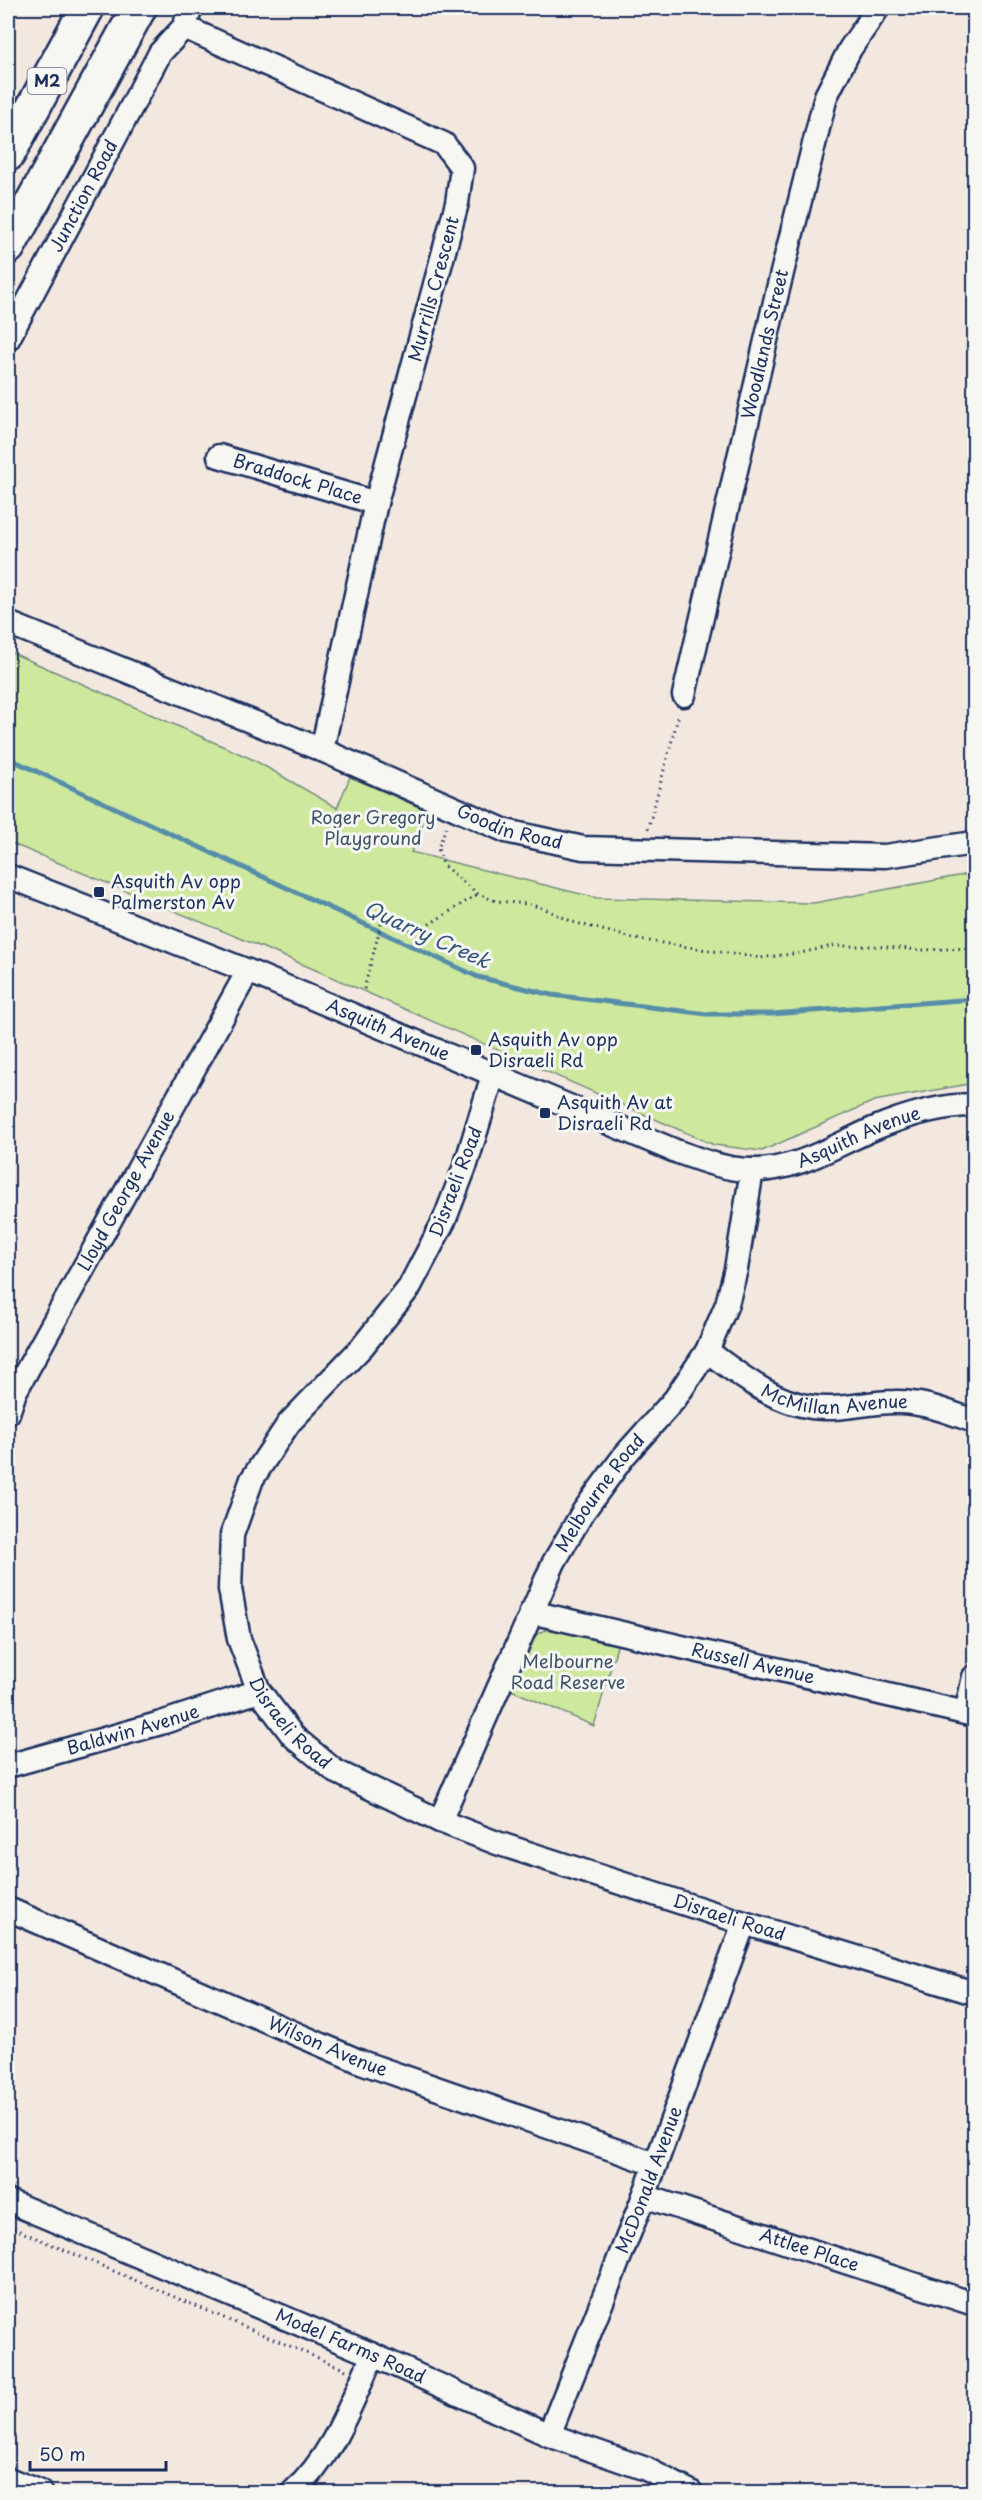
<svg xmlns="http://www.w3.org/2000/svg" width="982" height="2500" font-family="'Playpen Sans',sans-serif">
	<rect width="100%" height="100%" fill="#f3e8e0"/>
	<filter id="ink" filterUnits="userSpaceOnUse"><feTurbulence type="fractalNoise" baseFrequency=".0167" numOctaves="2"/><feDisplacementMap in="SourceGraphic" scale="12" xChannelSelector="R" yChannelSelector="G"/><feConvolveMatrix kernelMatrix="1 2 1 2 8 2 1 2 1" color-interpolation-filters="sRGB"/></filter>
	<g filter="url(#ink)">
		<g fill="#cee89e" stroke="#748c7e" stroke-width="1.5">
			<polygon points="8,651 254,760 337,808 350,777 428,811 411,852 597,898 814,903 974,873 974,1083 874,1101 762,1151 714,1145 295,961 8,842"/>
			<path d="M554,1628L618,1643L594,1726L509,1689C519,1664 523,1632 554,1628Z"/>
		</g>
		<g fill="none" stroke-linecap="round" stroke-linejoin="round">
			<polyline stroke="#568da9" stroke-width="5" points="8,758 478,977 552,995 707,1014 772,1014 974,999"/>
			<defs>
				<g id="minor">
					<polyline points="184,27 191,8"/>
					<path id="s1" d="M8,339L160,53L184,27L444,144L462,168L457,203L376,503L322,750"/>
					<path id="s2" d="M219,456L376,503"/>
					<path id="s3" d="M8,623L322,750L506,831L583,848L885,856L974,843"/>
					<path id="s4" d="M684,695L777,293L826,96L850,49L878,8"/>
					<path id="s5" d="M8,876L248,971L673,1150C698,1159 725,1170 752,1170C796,1171 834,1146 873,1129C904,1116 941,1105 974,1105"/>
					<path id="s6" d="M493,1075L466,1164L444,1221L409,1288L362,1347L289,1423L252,1479L232,1535L230,1589L239,1639L259,1691L293,1736L335,1771L440,1821L497,1843L744,1923L974,1993"/>
					<path id="s7" d="M707,1351C739,1374 772,1402 812,1407C840,1411 866,1402 894,1402C923,1401 948,1412 974,1421"/>
					<path id="s8" d="M8,1413L15,1392L248,971"/>
					<path id="s9" d="M531,1612L974,1715"/>
					<polyline points="966,1713 974,1677"/>
					<path id="s10" d="M8,1766L161,1723L259,1691"/>
					<path id="s11" d="M440,1821L554,1562L583,1512L624,1456L675,1399L707,1351L727,1304L736,1269L752,1170"/>
					<path id="s12" d="M8,1909L361,2062L655,2164"/>
					<path id="s13" d="M644,2196L974,2304"/>
					<path id="s14" d="M8,2201L373,2355L549,2435L646,2469L691,2492"/>
					<path id="s15" d="M549,2435L644,2196L744,1923"/>
					<polyline points="8,2479 40,2492"/>
					<path d="M293,2492C333,2457 351,2403 373,2355"/>
				</g>
				<g id="highway">
					<polyline points="8,154 87,8"/>
					<polyline points="8,247 139,8"/>
				</g>
			</defs>
			<use href="#minor" stroke="#1b2f5e" stroke-width="27"/>
			<use href="#highway" stroke="#1b2f5e" stroke-width="38"/>
			<g stroke="#1b2f5e" stroke-width="3" stroke-dasharray="1.5 4.5" stroke-linecap="butt">
				<polyline points="446,827 438,849 444,866 478,894 496,901 528,904 545,909 573,922 636,939 760,958 800,953 832,946 873,946 922,950 974,948"/>
				<polyline points="648,829 679,714"/>
				<polyline points="364,989 384,913 415,933 478,894"/>
				<polyline points="8,2226 346,2370"/>
			</g>
			<use href="#minor" stroke="#f6f6f2" stroke-width="22"/>
			<use href="#highway" stroke="#f6f6f2" stroke-width="33"/>
		</g>
	</g>
	<g fill="#1b2f5e" stroke="#f6f6f2" stroke-width="2">
		<rect x="93" y="886" width="12" height="12" rx="3"/>
		<rect x="470" y="1044" width="12" height="12" rx="3"/>
		<rect x="539" y="1107" width="12" height="12" rx="3"/>
	</g>
	<g text-anchor="middle" stroke-width="6" stroke-linejoin="round" paint-order="stroke">
		<rect fill="#f6f6f2" stroke="#5d6b8a" stroke-width="1.5" x="27.5" y="68" width="39" height="26" rx="4.5"/>
		<g font-size="16" font-weight="bold" fill="#1b2f5e">
			<text x="47" y="87">M2</text>
		</g>
		<g font-size="18" fill="#1b2f5e" stroke="#f6f6f2">
			<text dy="6" stroke="none"><textPath href="#s1" startOffset="162">Junction Road</textPath></text>
			<text transform="translate(434 289) rotate(-75)" y="6">Murrills Crescent</text>
			<text dy="6" stroke="none"><textPath href="#s4" startOffset="360">Woodlands Street</textPath></text>
			<text dy="6" stroke="none"><textPath href="#s2" startOffset="82">Braddock Place</textPath></text>
			<text dy="6" stroke="none"><textPath href="#s3" startOffset="542">Goodin Road</textPath></text>
			<text dy="6" stroke="none"><textPath href="#s5" startOffset="410">Asquith Avenue</textPath></text>
			<text dy="6" stroke="none"><textPath href="#s5" startOffset="914">Asquith Avenue</textPath></text>
			<text transform="translate(456 1182) rotate(-69)" y="6">Disraeli Road</text>
			<text dy="6" stroke="none"><textPath href="#s8" startOffset="252">Lloyd George Avenue</textPath></text>
			<text dy="6" stroke="none"><textPath href="#s7" startOffset="142">McMillan Avenue</textPath></text>
			<text dy="6" stroke="none"><textPath href="#s11" startOffset="366">Melbourne Road</textPath></text>
			<text dy="6" stroke="none"><textPath href="#s9" startOffset="228">Russell Avenue</textPath></text>
			<text dy="6" stroke="none"><textPath href="#s6" startOffset="742">Disraeli Road</textPath></text>
			<text dy="6" stroke="none"><textPath href="#s10" startOffset="130">Baldwin Avenue</textPath></text>
			<text dy="6" stroke="none"><textPath href="#s6" startOffset="1230">Disraeli Road</textPath></text>
			<text dy="6" stroke="none"><textPath href="#s12" startOffset="348">Wilson Avenue</textPath></text>
			<text dy="6" stroke="none"><textPath href="#s15" startOffset="274">McDonald Avenue</textPath></text>
			<text dy="6" stroke="none"><textPath href="#s13" startOffset="174">Attlee Place</textPath></text>
			<text dy="6" stroke="none"><textPath href="#s14" startOffset="372">Model Farms Road</textPath></text>
		</g>
		<g font-size="18" fill="#3f546b" stroke="#f6f6f2">
			<text x="373" y="824">Roger Gregory<tspan x="373" dy="21">Playground</tspan></text>
			<text x="568" y="1668">Melbourne<tspan x="568" dy="21">Road Reserve</tspan></text>
		</g>
		<g font-size="18" fill="#1b2f5e" stroke="#f6f6f2" text-anchor="start">
			<text x="111" y="888">Asquith Av opp<tspan x="111" dy="21">Palmerston Av</tspan></text>
			<text x="488" y="1046">Asquith Av opp<tspan x="488" dy="21">Disraeli Rd</tspan></text>
			<text x="557" y="1109">Asquith Av at<tspan x="557" dy="21">Disraeli Rd</tspan></text>
		</g>
		<g font-size="20" font-style="italic" fill="#34567d" stroke="#f6f6f2">
			<text transform="translate(427 935) rotate(24)" y="7">Quarry Creek</text>
		</g>
	</g>
	<rect width="982" height="2500" fill="none" stroke="#f6f6f2" stroke-width="30"/>
	<rect x="15" y="15" width="952" height="2470" fill="none" stroke="#1b2f5e" stroke-width="2" filter="url(#ink)"/>
	<path d="M30 2461v9h136v-9" fill="none" stroke="#1b2f5e" stroke-width="3"/>
	<text x="39" y="2461" font-size="18" fill="#1b2f5e" stroke="#f6f6f2" stroke-width="4.5" paint-order="stroke">50 m</text>
</svg>
